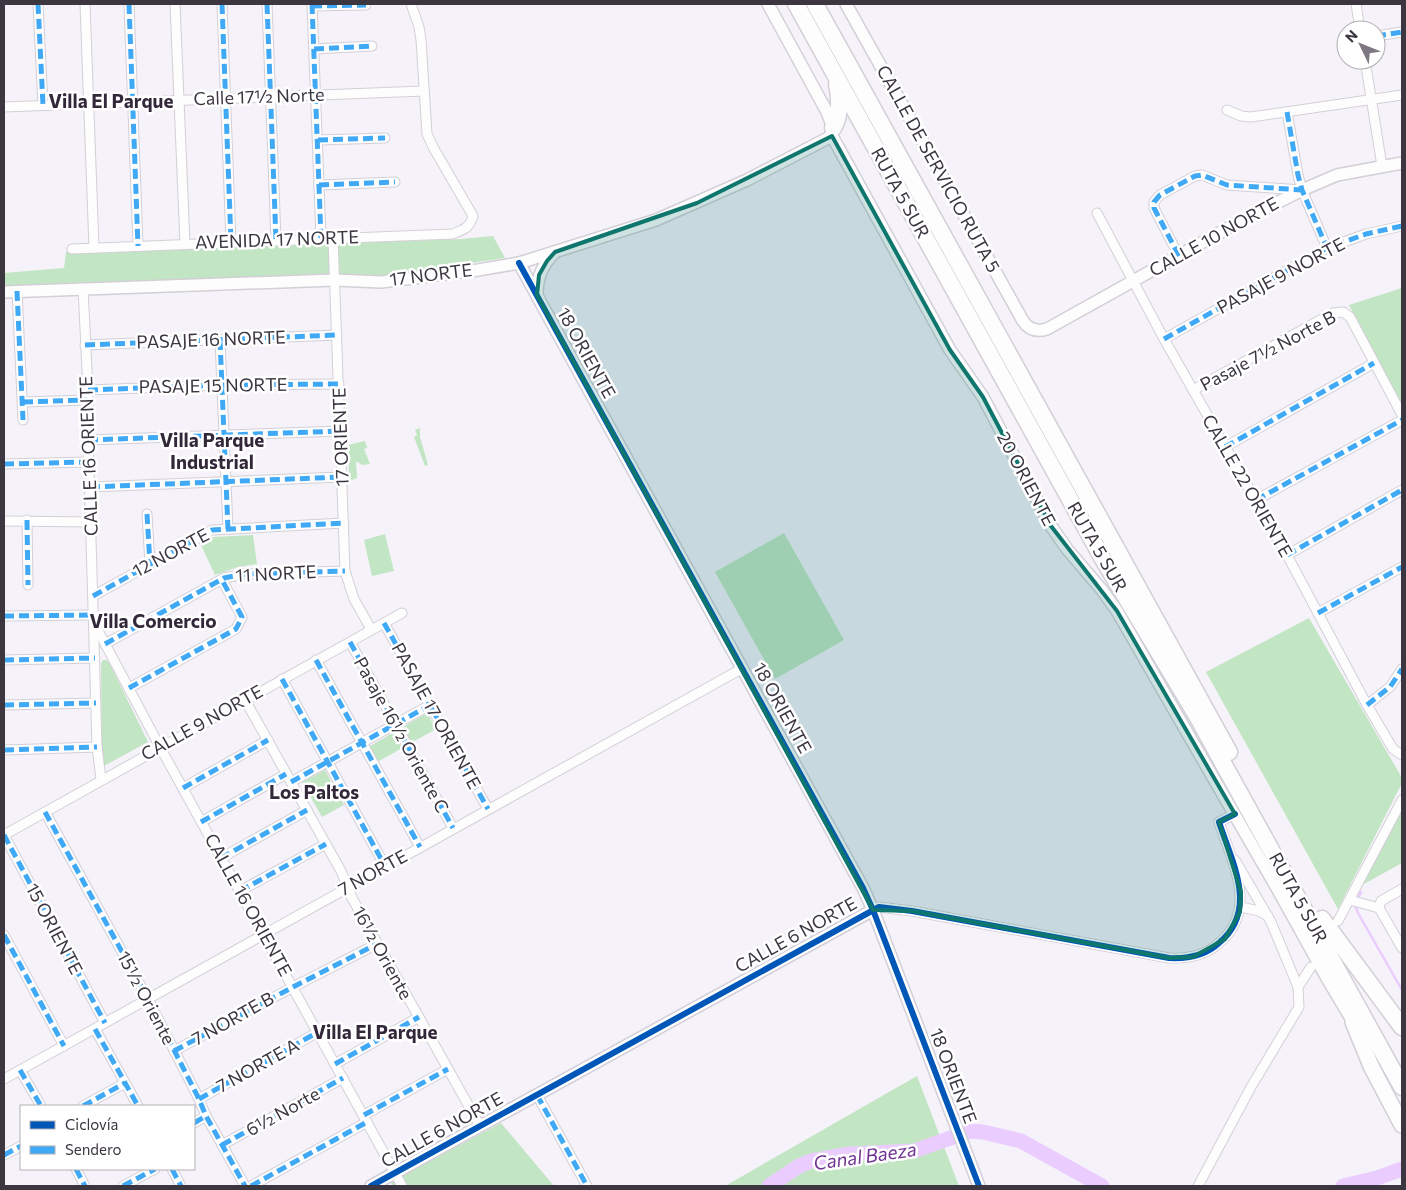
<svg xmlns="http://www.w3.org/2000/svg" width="1406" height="1190" font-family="Commissioner,sans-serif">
	<rect width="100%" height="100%" fill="#f6f2fa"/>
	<g fill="#c2e5c3">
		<polygon points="493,236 505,258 375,277 4,287 4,273 64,268 66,252 462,239"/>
		<polygon points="1402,288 1402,407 1349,305"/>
		<polygon points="420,428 420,437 428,465 425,466 414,437 417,435 415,430"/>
		<polygon points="365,441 367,448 364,449 370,464 362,465 356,461 357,478 352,480 349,479 348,445"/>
		<polygon points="784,533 844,640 775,679 715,572"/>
		<polygon points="385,534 394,571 372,576 364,540"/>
		<polygon points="253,535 257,564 238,567 215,575 201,545 214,537"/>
		<polygon points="1309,618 1402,778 1402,783 1338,909 1206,672"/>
		<polygon points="103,660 106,660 109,662 148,742 102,767 101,663"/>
		<polygon points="427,713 436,729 379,761 365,749"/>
		<polygon points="325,770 344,805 322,817 302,782"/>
		<polygon points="1402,810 1402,863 1362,885"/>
		<polygon points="917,1076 959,1186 725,1186"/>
		<polygon points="501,1123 554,1186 393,1186 391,1182"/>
	</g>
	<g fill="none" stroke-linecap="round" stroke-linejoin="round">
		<g stroke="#eaccfe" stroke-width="2.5">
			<polyline points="1358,899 1361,892"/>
			<polyline points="1357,904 1356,908 1358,913 1402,990"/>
		</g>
		<g stroke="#eaccfe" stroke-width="15">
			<polyline points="769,1186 799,1166 811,1161 849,1154 914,1151 970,1131 983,1132 1021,1141 1102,1186"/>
			<polyline points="1343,1186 1377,1178 1402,1169"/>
		</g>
		<defs>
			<g id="minor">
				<polyline points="38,4 43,105"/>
				<polyline points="85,4 94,248"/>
				<polyline points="129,4 138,246"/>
				<polyline points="175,4 185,244"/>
				<polyline points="222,4 231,242"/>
				<polyline points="267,4 276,240"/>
				<polyline points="312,4 321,238"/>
				<polyline points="1356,4 1360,30"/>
				<polyline points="312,6 366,5"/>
				<polyline points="1376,36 1402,32"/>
				<polyline points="314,49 372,46"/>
				<polyline points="1365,60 1382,166"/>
				<polyline points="4,107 424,91"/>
				<polyline points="1227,110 1241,116 1251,117 1402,95"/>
				<polyline points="1287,112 1298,175 1302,190 1327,248"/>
				<polyline points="318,140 385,138"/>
				<polyline points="319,185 395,182"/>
				<polyline points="1097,213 1164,339 1287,555 1367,705 1393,749 1402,755"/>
				<polyline points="333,238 345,571 354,599 371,629"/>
				<path d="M72,249L453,234C464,229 469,229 473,216L433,147L427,134L421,40L419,27L411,4"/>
				<polyline points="1179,256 1154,208 1154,202 1160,195 1195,176 1202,175 1227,185 1302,190"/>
				<polyline points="83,288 88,390 88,435 97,747 101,779"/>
				<polyline points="17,291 23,420"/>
				<polyline points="1164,339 1327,248 1366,234 1402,226"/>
				<polyline points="220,340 228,529"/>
				<polyline points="85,345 337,335"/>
				<polyline points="88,390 222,385 339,384"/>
				<polyline points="1193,390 1333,313 1343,312 1350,317 1402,415"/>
				<polyline points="23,402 87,400"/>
				<polyline points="88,440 341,431"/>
				<polyline points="1225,447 1374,363"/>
				<polyline points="4,464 89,462"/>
				<polyline points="90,487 342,477"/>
				<polyline points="1256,500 1402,420"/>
				<polyline points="147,514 150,564"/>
				<polyline points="27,520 28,585"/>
				<polyline points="4,521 91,522"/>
				<polyline points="1287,555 1402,490"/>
				<polyline points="93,596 212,530 344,523"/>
				<polyline points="1318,613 1402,567"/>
				<polyline points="4,616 94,615"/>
				<polyline points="94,623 160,747 402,1186"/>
				<polyline points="384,623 488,809"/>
				<polyline points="350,642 453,828"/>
				<polyline points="105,644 224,578 244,574 345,571"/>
				<polyline points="4,660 95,658"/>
				<polyline points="316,660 420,847"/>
				<polyline points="282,679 385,866"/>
				<polyline points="129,688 236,629 242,617 222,580"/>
				<polyline points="245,700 341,871 352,898 480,1126"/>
				<polyline points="4,705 96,703"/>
				<polyline points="1367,705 1390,687 1402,669"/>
				<polyline points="4,750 97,747"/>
				<polyline points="291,782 430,705"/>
				<polyline points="183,788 268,740"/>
				<polyline points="45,812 148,999 199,1099 206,1116 245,1186"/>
				<polyline points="201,822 286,774"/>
				<polyline points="4,835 402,613"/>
				<polyline points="4,835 105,1023"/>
				<polyline points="221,858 307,810"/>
				<polyline points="1235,860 1271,922 1298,987"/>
				<polyline points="1402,889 1381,901 1379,908 1402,948"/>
				<polyline points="240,891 326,844"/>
				<polyline points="1350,900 1379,908"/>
				<polyline points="1241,907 1259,911 1268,916"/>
				<path d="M873,910L879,907L912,911L1169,958C1188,959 1205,956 1219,943C1259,910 1232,862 1219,822L1235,814"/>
				<polyline points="1338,921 1402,800"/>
				<polyline points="4,935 64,1046"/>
				<polyline points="95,1029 138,1106"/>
				<polyline points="174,1051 293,987 377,944"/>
				<polyline points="335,1064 419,1017"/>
				<polyline points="20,1070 41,1106"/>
				<polyline points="4,1079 743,668"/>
				<polyline points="537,1095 587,1186"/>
				<polyline points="199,1099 318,1032"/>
				<polyline points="83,1106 125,1083"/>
				<polyline points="364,1115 448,1069"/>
				<polyline points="194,1123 206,1116"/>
				<polyline points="222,1145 343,1078"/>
				<polyline points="4,1155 21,1146"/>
				<polyline points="76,1169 85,1186"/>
				<polyline points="172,1169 181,1186"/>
				<polyline points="123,1186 155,1169"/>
				<polyline points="251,1186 367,1122"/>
				<polyline points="1198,1186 1251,1087 1299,1007 1298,987 1311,967"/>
			</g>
			<g id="tertiary">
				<polyline points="768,4 827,112 833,128 832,132"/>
				<path d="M846,4L1023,321C1029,330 1037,332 1047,329L1230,227L1302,190L1337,175L1402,163"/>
				<polyline points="832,136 950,350 983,397 1051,526 1067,549 1102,590 1117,611 1278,890 1328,980 1353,1022"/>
				<polyline points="519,263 863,888 873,910 979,1186"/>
				<polyline points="4,292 335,280 381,282 478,270 519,263 656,220 747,180 832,136"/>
				<path d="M537,295C537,277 542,265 555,252"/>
				<polyline points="371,1186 873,910"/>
			</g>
			<polyline id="trunk" points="1353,1022 1371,1066 1402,1125"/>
			<g id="motorway">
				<polyline points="796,4 1103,559 1197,716 1402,1087"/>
				<polyline points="815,4 1229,752"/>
				<path d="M833,128C841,115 840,99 837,84"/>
				<polyline points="1322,919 1402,1027"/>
			</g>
		</defs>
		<use href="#minor" stroke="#d3cfd7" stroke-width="11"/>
		<use href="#tertiary" stroke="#d3cfd7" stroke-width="14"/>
		<use href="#trunk" stroke="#d3cfd7" stroke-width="18"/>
		<use href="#motorway" stroke="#d3cfd7" stroke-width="19"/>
		<use href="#minor" stroke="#fefdfe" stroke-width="9"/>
		<use href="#tertiary" stroke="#fefdfe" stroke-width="11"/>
		<use href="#trunk" stroke="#fefdfe" stroke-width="15"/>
		<use href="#motorway" stroke="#fefdfe" stroke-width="16"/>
		<g stroke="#3fa9f5" stroke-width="5" stroke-dasharray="10 5" stroke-linecap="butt">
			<polyline points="38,4 43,105"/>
			<polyline points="129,4 138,246"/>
			<polyline points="222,4 231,242"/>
			<polyline points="267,4 276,240"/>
			<polyline points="312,4 321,238"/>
			<polyline points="312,6 366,5"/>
			<polyline points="1376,36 1402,32"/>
			<polyline points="314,49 372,46"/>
			<polyline points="1287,112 1298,175 1302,190 1327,248"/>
			<polyline points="318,140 385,138"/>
			<polyline points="319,185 395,182"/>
			<polyline points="1179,256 1154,208 1154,202 1160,195 1195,176 1202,175 1227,185 1302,190"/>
			<polyline points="17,291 23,420"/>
			<polyline points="1164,339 1327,248 1366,234 1402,226"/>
			<polyline points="220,340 228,529"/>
			<polyline points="85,345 337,335"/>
			<polyline points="88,390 222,385 339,384"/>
			<polyline points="23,402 87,400"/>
			<polyline points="88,440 341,431"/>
			<polyline points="1225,447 1374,363"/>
			<polyline points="4,464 89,462"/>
			<polyline points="90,487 342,477"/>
			<polyline points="1256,500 1402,420"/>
			<polyline points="147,514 150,564"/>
			<polyline points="27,520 28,585"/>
			<polyline points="1287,555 1402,490"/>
			<polyline points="93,596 212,530 344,523"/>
			<polyline points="1318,613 1402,567"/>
			<polyline points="4,616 94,615"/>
			<polyline points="384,623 488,809"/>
			<polyline points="350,642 453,828"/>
			<polyline points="105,644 224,578 244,574 345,571"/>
			<polyline points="4,660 95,658"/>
			<polyline points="316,660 420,847"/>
			<polyline points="282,679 385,866"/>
			<polyline points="129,688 236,629 242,617 222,580"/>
			<polyline points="4,705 96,703"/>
			<polyline points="1367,705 1390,687 1402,669"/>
			<polyline points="4,750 97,747"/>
			<polyline points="291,782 430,705"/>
			<polyline points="183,788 268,740"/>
			<polyline points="45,812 148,999 199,1099 206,1116 245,1186"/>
			<polyline points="201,822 286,774"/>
			<polyline points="4,835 105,1023"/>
			<polyline points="221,858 307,810"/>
			<polyline points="240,891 326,844"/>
			<polyline points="4,935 64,1046"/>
			<polyline points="95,1029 138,1106"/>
			<polyline points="174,1051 293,987 377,944"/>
			<polyline points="335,1064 419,1017"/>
			<polyline points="20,1070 41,1106"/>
			<polyline points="537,1095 587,1186"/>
			<polyline points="199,1099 318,1032"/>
			<polyline points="83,1106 125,1083"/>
			<polyline points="364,1115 448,1069"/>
			<polyline points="194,1123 206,1116"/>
			<polyline points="222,1145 343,1078"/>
			<polyline points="4,1155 21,1146"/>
			<polyline points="76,1169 85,1186"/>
			<polyline points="172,1169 181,1186"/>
			<polyline points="123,1186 155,1169"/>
			<polyline points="251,1186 367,1122"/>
		</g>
		<defs>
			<g id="cycleway">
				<polyline points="519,263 863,888 873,910 979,1186"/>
				<path d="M371,1186L879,907L912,911L1169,958C1188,959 1205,956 1219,943C1259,910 1232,862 1219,822L1235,814"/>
			</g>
		</defs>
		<use href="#cycleway" stroke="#fff" stroke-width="9"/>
		<use href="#cycleway" stroke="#0057b8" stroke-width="6"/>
	</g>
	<path fill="#0f766e" fill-opacity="0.2" stroke="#0f766e" stroke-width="4" stroke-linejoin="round" d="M832,136L950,350L983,397L1051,526L1117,611L1235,814L1219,822L1241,892L1240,912L1225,939L1193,957L1169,958L912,911L873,910L537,295L539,275L547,261L555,252L697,203Z"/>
	<g text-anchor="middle" stroke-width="5" stroke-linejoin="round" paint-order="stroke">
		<g font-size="18" fill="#3c3640" stroke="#fff">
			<text transform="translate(259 97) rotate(-2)" y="6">Calle 17½ Norte</text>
			<text transform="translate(938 169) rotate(61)" y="6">CALLE DE SERVICIO RUTA 5</text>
			<text transform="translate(900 193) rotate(61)" y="6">RUTA 5 SUR</text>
			<text transform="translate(1214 237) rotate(-29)" y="6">CALLE 10 NORTE</text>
			<text transform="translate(277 240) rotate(-2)" y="6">AVENIDA 17 NORTE</text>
			<text transform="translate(431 275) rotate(-7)" y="6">17 NORTE</text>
			<text transform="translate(1281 276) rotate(-28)" y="6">PASAJE 9 NORTE</text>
			<text transform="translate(211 340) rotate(-2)" y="6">PASAJE 16 NORTE</text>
			<text transform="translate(1268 351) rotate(-28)" y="6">Pasaje 7½ Norte B</text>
			<text transform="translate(586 353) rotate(61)" y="6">18 ORIENTE</text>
			<text transform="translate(213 386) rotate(-1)" y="6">PASAJE 15 NORTE</text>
			<text transform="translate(341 437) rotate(-92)" y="6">17 ORIENTE</text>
			<text transform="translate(89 456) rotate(-92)" y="6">CALLE 16 ORIENTE</text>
			<text transform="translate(1026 479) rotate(62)" y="6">20 ORIENTE</text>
			<text transform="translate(1247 486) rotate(60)" y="6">CALLE 22 ORIENTE</text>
			<text transform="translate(1097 547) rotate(60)" y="6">RUTA 5 SUR</text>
			<text transform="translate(171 553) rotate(-28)" y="6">12 NORTE</text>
			<text transform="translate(276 574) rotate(-3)" y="6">11 NORTE</text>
			<text transform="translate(782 708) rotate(61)" y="6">18 ORIENTE</text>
			<text transform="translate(436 716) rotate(61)" y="6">PASAJE 17 ORIENTE</text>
			<text transform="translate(202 723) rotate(-29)" y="6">CALLE 9 NORTE</text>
			<text transform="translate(401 735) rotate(61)" y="6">Pasaje 16½ Oriente C</text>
			<text transform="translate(373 873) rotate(-29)" y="6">7 NORTE</text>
			<text transform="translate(1298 898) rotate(61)" y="6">RUTA 5 SUR</text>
			<text transform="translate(248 905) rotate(61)" y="6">CALLE 16 ORIENTE</text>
			<text transform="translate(54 929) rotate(62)" y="6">15 ORIENTE</text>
			<text transform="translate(796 935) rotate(-29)" y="6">CALLE 6 NORTE</text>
			<text transform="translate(382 953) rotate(61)" y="6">16½ Oriente</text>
			<text transform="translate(146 998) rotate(62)" y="6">15½ Oriente</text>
			<text transform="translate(233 1019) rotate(-29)" y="6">7 NORTE B</text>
			<text transform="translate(258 1066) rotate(-29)" y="6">7 NORTE A</text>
			<text transform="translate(953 1076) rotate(69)" y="6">18 ORIENTE</text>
			<text transform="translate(283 1112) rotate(-29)" y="6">6½ Norte</text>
			<text transform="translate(442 1130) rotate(-29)" y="6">CALLE 6 NORTE</text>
		</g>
		<g font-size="19" font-weight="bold" fill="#33283a" stroke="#fff">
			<text x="111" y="108">Villa El Parque</text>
			<text x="212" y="447">Villa Parque<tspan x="212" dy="22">Industrial</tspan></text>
			<text x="153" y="628">Villa Comercio</text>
			<text x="314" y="799">Los Paltos</text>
			<text x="375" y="1039">Villa El Parque</text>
		</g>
		<g font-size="19" font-style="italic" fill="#723493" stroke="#fff">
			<text transform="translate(865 1156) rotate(-8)" y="7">Canal Baeza</text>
		</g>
	</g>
	<rect width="1406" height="1190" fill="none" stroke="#3c3640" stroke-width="10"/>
	<rect x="20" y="1105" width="175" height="65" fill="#ffffff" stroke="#b1afb3"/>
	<rect x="30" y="1121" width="25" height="8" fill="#0057b8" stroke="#b1afb3"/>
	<text x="65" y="1130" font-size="15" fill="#3c3640">Ciclovía</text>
	<rect x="30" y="1146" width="25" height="8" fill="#3fa9f5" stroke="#b1afb3"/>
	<text x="65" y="1155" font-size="15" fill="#3c3640">Sendero</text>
	<g transform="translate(1361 45) rotate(313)"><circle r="24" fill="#ffffff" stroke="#b1afb3"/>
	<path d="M0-4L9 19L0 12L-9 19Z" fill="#7d7881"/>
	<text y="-8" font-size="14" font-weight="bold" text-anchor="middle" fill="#3c3640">N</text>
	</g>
</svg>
